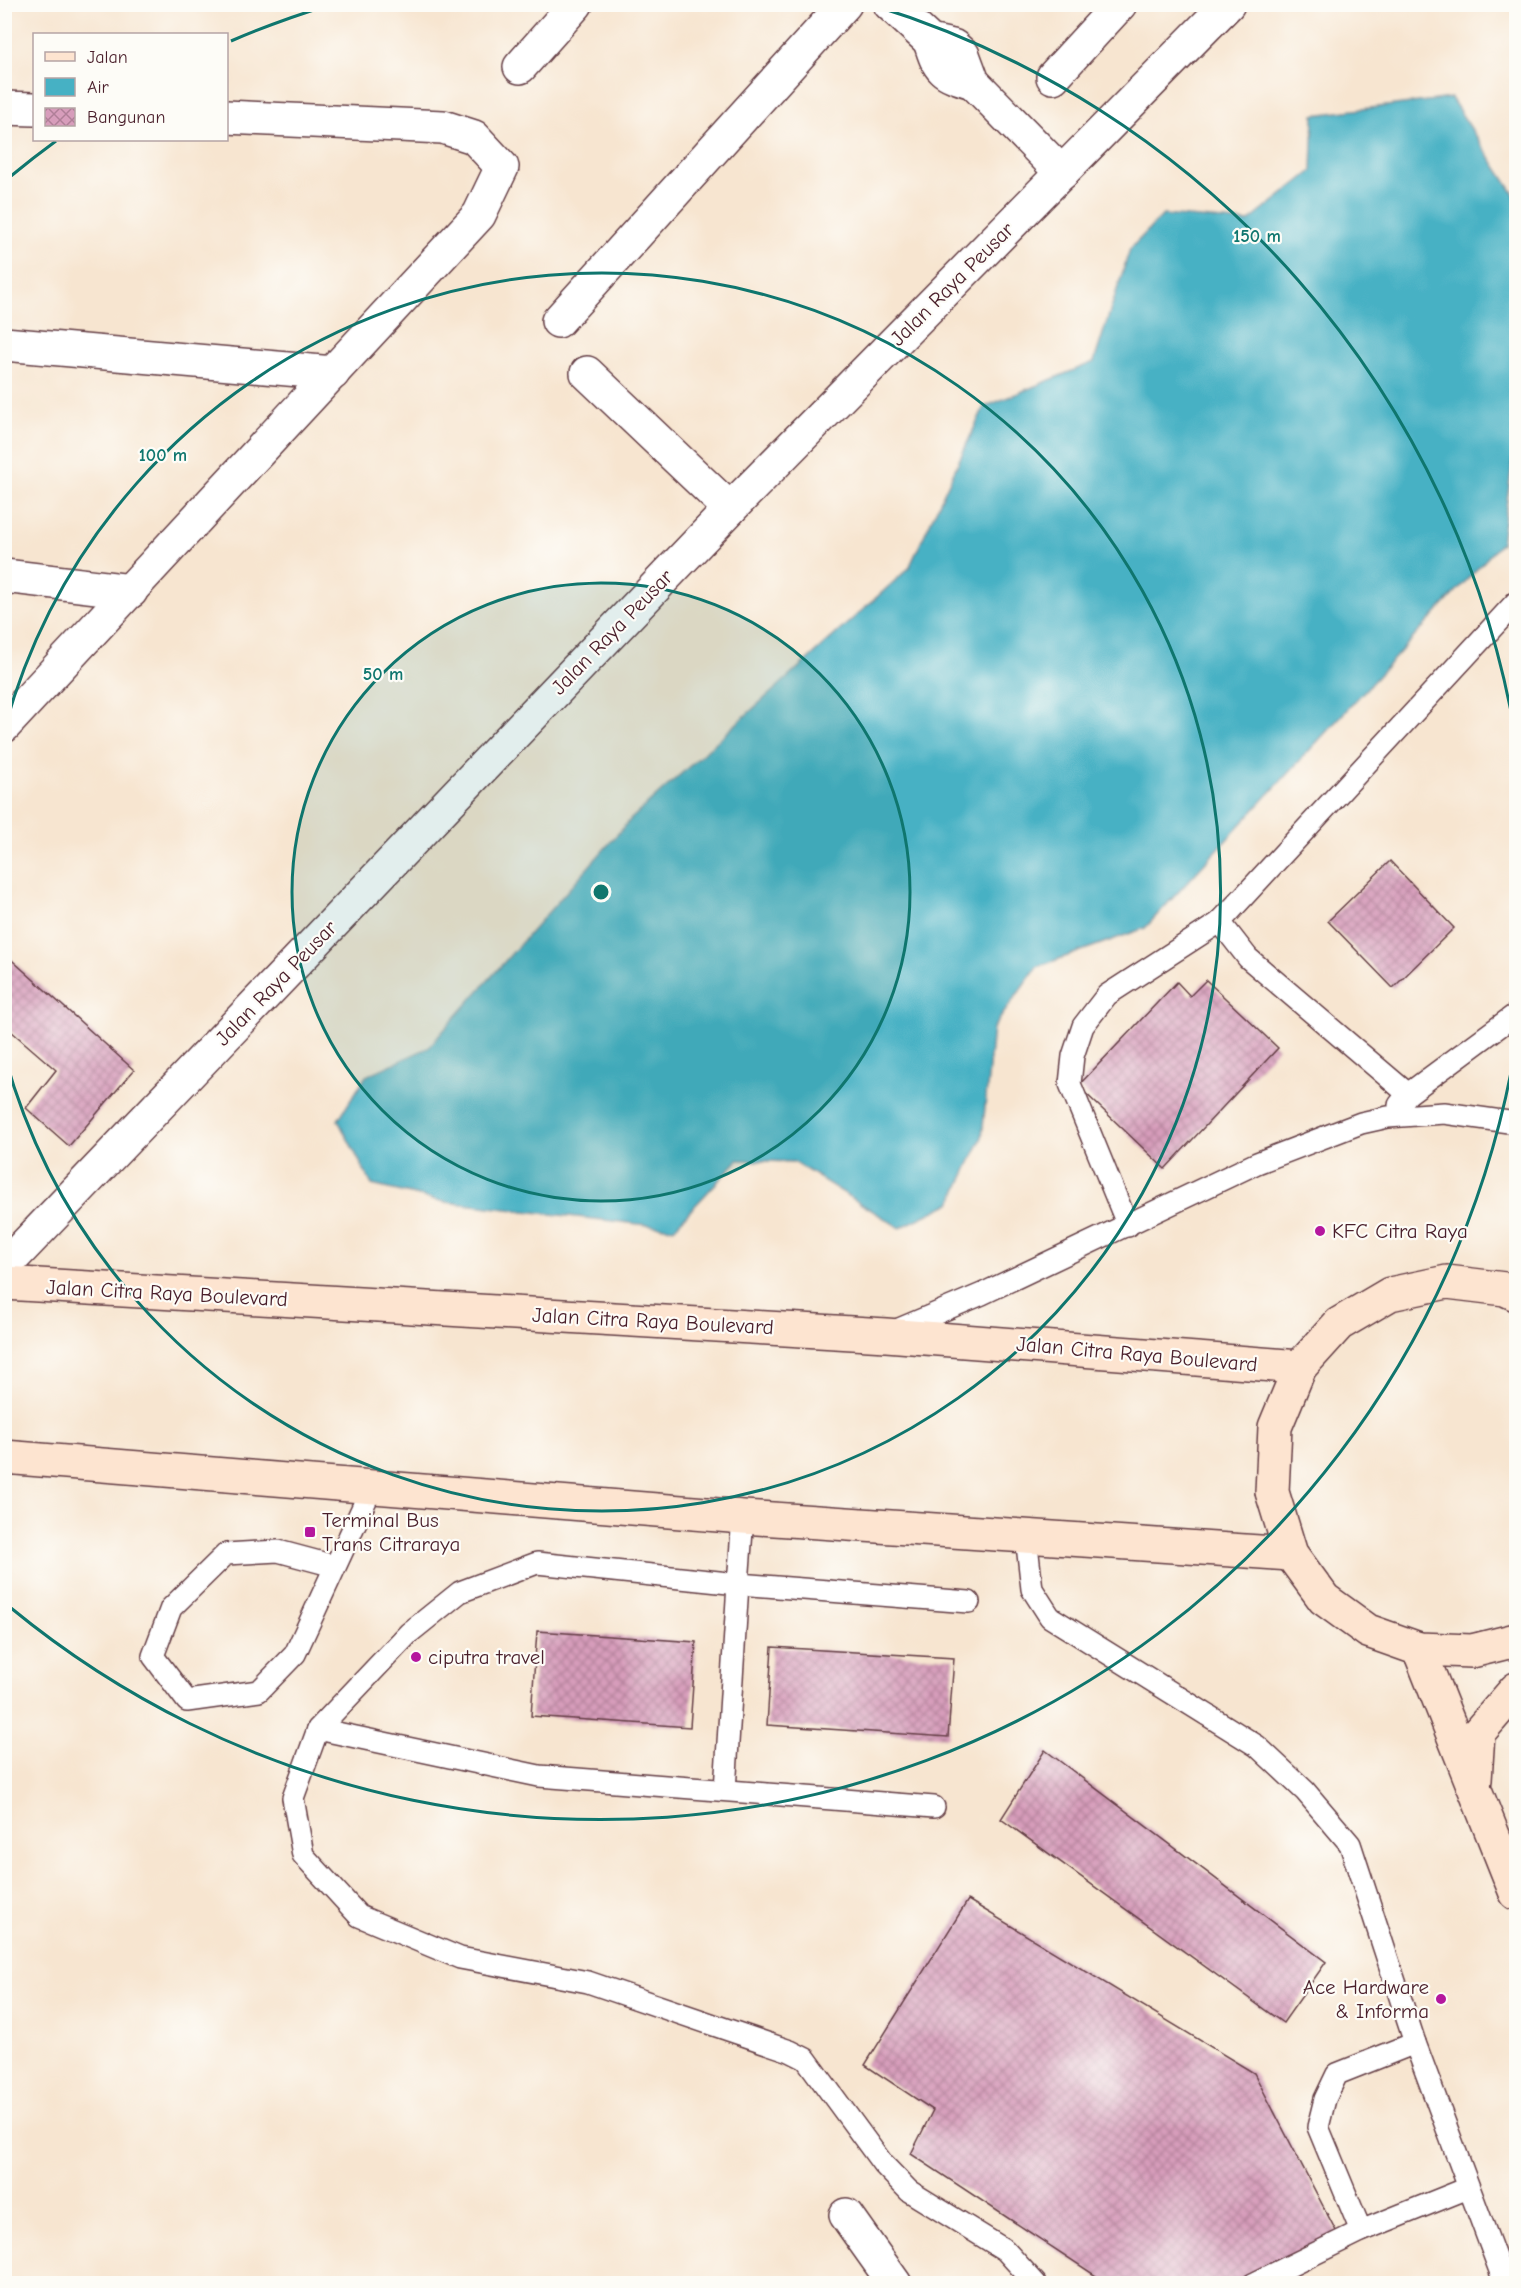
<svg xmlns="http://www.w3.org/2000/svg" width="1521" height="2288" font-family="'Comic Neue',sans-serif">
	<defs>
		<pattern id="building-cross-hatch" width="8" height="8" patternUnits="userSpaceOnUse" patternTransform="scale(1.5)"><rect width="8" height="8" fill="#d79dbb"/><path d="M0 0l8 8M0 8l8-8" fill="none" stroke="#b07f98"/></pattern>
	</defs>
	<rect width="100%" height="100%" fill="#fdfcf7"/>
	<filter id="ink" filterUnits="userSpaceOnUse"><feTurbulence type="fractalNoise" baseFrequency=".0167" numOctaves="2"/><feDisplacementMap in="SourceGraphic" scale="12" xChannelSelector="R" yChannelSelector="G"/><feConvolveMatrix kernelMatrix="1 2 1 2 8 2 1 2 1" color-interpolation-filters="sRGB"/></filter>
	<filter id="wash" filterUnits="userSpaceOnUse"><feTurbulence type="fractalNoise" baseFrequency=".008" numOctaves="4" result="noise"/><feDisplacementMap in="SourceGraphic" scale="24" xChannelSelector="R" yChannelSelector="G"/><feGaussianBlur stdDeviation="1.35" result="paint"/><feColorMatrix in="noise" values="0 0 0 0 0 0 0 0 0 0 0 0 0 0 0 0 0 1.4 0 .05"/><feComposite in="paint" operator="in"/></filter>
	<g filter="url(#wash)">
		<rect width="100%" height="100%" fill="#f7e5d0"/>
		<polygon fill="#46b1c4" stroke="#486878" stroke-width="1.5" points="1451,98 1516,197 1516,437 1501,543 1145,928 1037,967 993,1028 982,1137 951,1203 900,1228 794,1162 738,1160 674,1228 445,1202 372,1185 338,1120 366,1076 428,1048 631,819 909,568 984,407 1094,362 1130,249 1163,215 1248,222 1312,171 1314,115"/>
		<g id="blocks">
			<g fill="url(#building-cross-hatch)">
				<polygon points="1390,861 1454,928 1393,988 1328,921"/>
				<polygon points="4,953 134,1070 69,1146 26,1108 56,1070 4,1025"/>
				<polygon points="1206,980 1278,1048 1165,1169 1078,1086 1177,982 1190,996"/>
				<polygon points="537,1631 696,1642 690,1727 531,1716"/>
				<polygon points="772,1647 954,1658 948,1737 767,1725"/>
				<polygon points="1045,1750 1326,1962 1283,2023 1001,1819"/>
				<polygon points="968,1900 1254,2073 1337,2233 1240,2284 1108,2284 911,2154 933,2110 865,2065"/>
			</g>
		</g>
	</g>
	<g filter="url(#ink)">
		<use href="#blocks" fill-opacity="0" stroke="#643d44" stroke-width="1.5"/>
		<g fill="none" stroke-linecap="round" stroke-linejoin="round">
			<defs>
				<g id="lane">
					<polyline points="1408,1094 1248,958 1220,922 1516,602"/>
					<polyline points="1399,1105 1408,1094 1516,1014"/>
					<polyline points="1128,1226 1070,1084 1073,1056 1083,1026 1107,995 1220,922"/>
					<polyline points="892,1332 982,1294 1257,1163 1361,1123 1388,1117 1444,1113 1516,1123"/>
					<polyline points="743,1517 738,1584 537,1563 460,1592 409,1633 318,1729 293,1798 303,1855 359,1916 460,1958 588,1982 790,2051 806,2059 883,2164 909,2191 1005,2250 1036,2284"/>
					<polyline points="1026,1536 1032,1589 1050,1617 1257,1746 1305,1791 1350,1844 1415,2043 1505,2284"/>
					<polyline points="334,1566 278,1551 226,1554 171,1608 153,1656 187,1701 259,1691 295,1654 372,1487"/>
					<polyline points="318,1729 539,1776 934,1807"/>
					<polyline points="725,1790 738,1584 969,1602"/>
					<polyline points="1361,2231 1318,2127 1325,2099 1337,2074 1415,2043"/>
					<polyline points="1253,2284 1361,2231 1468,2188"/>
				</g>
				<g id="street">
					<polyline points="890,4 930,41 953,46 963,55 973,82 1062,173"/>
					<path d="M930,41C939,71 942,73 973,82"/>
					<polyline points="520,67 576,4"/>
					<polyline points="1053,77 1120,4"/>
					<polyline points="4,108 34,109"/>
					<polyline points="558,321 845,4"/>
					<polyline points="4,344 333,373"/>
					<polyline points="587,373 730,509"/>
					<polyline points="4,576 131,591"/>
					<polyline points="4,726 479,215 502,167 474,137 443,127 226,117"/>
					<polyline points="4,1267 730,509 1228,4"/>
					<polyline points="846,2215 895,2284"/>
				</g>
				<g id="secondary">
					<polyline points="4,1283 886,1335 1300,1367"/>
					<polyline points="1516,1294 1505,1289 1447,1282 1390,1294 1339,1324 1300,1367 1275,1427 1272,1492 1291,1554 1324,1599 1368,1631 1419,1649 1472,1651 1516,1640"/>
					<polyline points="4,1457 743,1517 1291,1554"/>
					<polyline points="1419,1649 1516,1893"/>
					<polyline points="1475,1780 1478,1733 1516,1689"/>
				</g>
			</defs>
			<use href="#lane" stroke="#643d44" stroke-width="24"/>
			<use href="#street" stroke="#643d44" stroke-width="36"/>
			<use href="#secondary" stroke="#643d44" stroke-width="36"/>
			<use href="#lane" stroke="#fff" stroke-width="21"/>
			<use href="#street" stroke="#fff" stroke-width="33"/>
			<use href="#secondary" stroke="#fde4d0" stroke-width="33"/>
		</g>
	</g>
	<circle cx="601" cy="892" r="309" fill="#0f766e" fill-opacity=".12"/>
	<g fill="none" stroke="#0f766e" stroke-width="3">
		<circle cx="601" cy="892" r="309"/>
		<path d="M5 727A619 619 0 1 1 5 1057"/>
		<path d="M1516 1045A928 928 0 0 1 11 1608M11 176A928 928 0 0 1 56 141M231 41A928 928 0 0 1 330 5M872 5A928 928 0 0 1 1516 739"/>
	</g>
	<g fill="#b5179e" stroke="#fdfcf7" stroke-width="2">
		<circle cx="1320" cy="1231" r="6"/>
		<rect x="304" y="1526" width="12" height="12" rx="3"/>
		<circle cx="416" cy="1657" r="6"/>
		<circle cx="1441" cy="1999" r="6"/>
	</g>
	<g text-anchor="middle" stroke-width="4.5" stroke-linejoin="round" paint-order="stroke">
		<g font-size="21" fill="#4a1f2b" stroke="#fdfcf7">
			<text transform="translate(952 284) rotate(-45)" y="7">Jalan Raya Peusar</text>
			<text transform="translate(612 632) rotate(-46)" y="7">Jalan Raya Peusar</text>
			<text transform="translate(276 983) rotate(-46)" y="7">Jalan Raya Peusar</text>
			<text transform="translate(167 1293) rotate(3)" y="7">Jalan Citra Raya Boulevard</text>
			<text transform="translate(653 1321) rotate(3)" y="7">Jalan Citra Raya Boulevard</text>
			<text transform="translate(1137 1354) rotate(5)" y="7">Jalan Citra Raya Boulevard</text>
		</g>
		<g font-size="21" fill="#4a1f2b" stroke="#fdfcf7" text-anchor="start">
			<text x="1332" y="1238">KFC Citra Raya</text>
			<text x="322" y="1527">Terminal Bus<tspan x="322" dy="24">Trans Citraraya</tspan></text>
			<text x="428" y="1664">ciputra travel</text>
			<text x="1429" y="1994" text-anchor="end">Ace Hardware<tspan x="1429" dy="24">&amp; Informa</tspan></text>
		</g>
	</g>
	<circle cx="601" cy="892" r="9" fill="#0f766e" stroke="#fdfcf7" stroke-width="3"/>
	<g font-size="18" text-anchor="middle" font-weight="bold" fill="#0f766e" stroke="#fdfcf7" stroke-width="4.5" stroke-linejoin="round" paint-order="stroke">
		<text x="1257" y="242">150 m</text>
		<text x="163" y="461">100 m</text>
		<text x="383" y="680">50 m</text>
	</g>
	<rect width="1521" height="2288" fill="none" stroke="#fdfcf7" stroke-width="24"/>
	<rect x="33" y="33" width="195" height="108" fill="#fdfcf7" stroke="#b5a4a5" stroke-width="1.5"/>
	<rect x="45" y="52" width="30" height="9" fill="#fde4d0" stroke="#b5a4a5" stroke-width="1.5"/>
	<text x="87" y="63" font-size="18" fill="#4a1f2b">Jalan</text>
	<rect x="45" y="78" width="30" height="18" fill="#46b1c4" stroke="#b5a4a5" stroke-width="1.5"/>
	<text x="87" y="93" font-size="18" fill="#4a1f2b">Air</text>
	<rect x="45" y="108" width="30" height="18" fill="url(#building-cross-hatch)" stroke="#b5a4a5" stroke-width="1.5"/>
	<text x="87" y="123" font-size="18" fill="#4a1f2b">Bangunan</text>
</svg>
